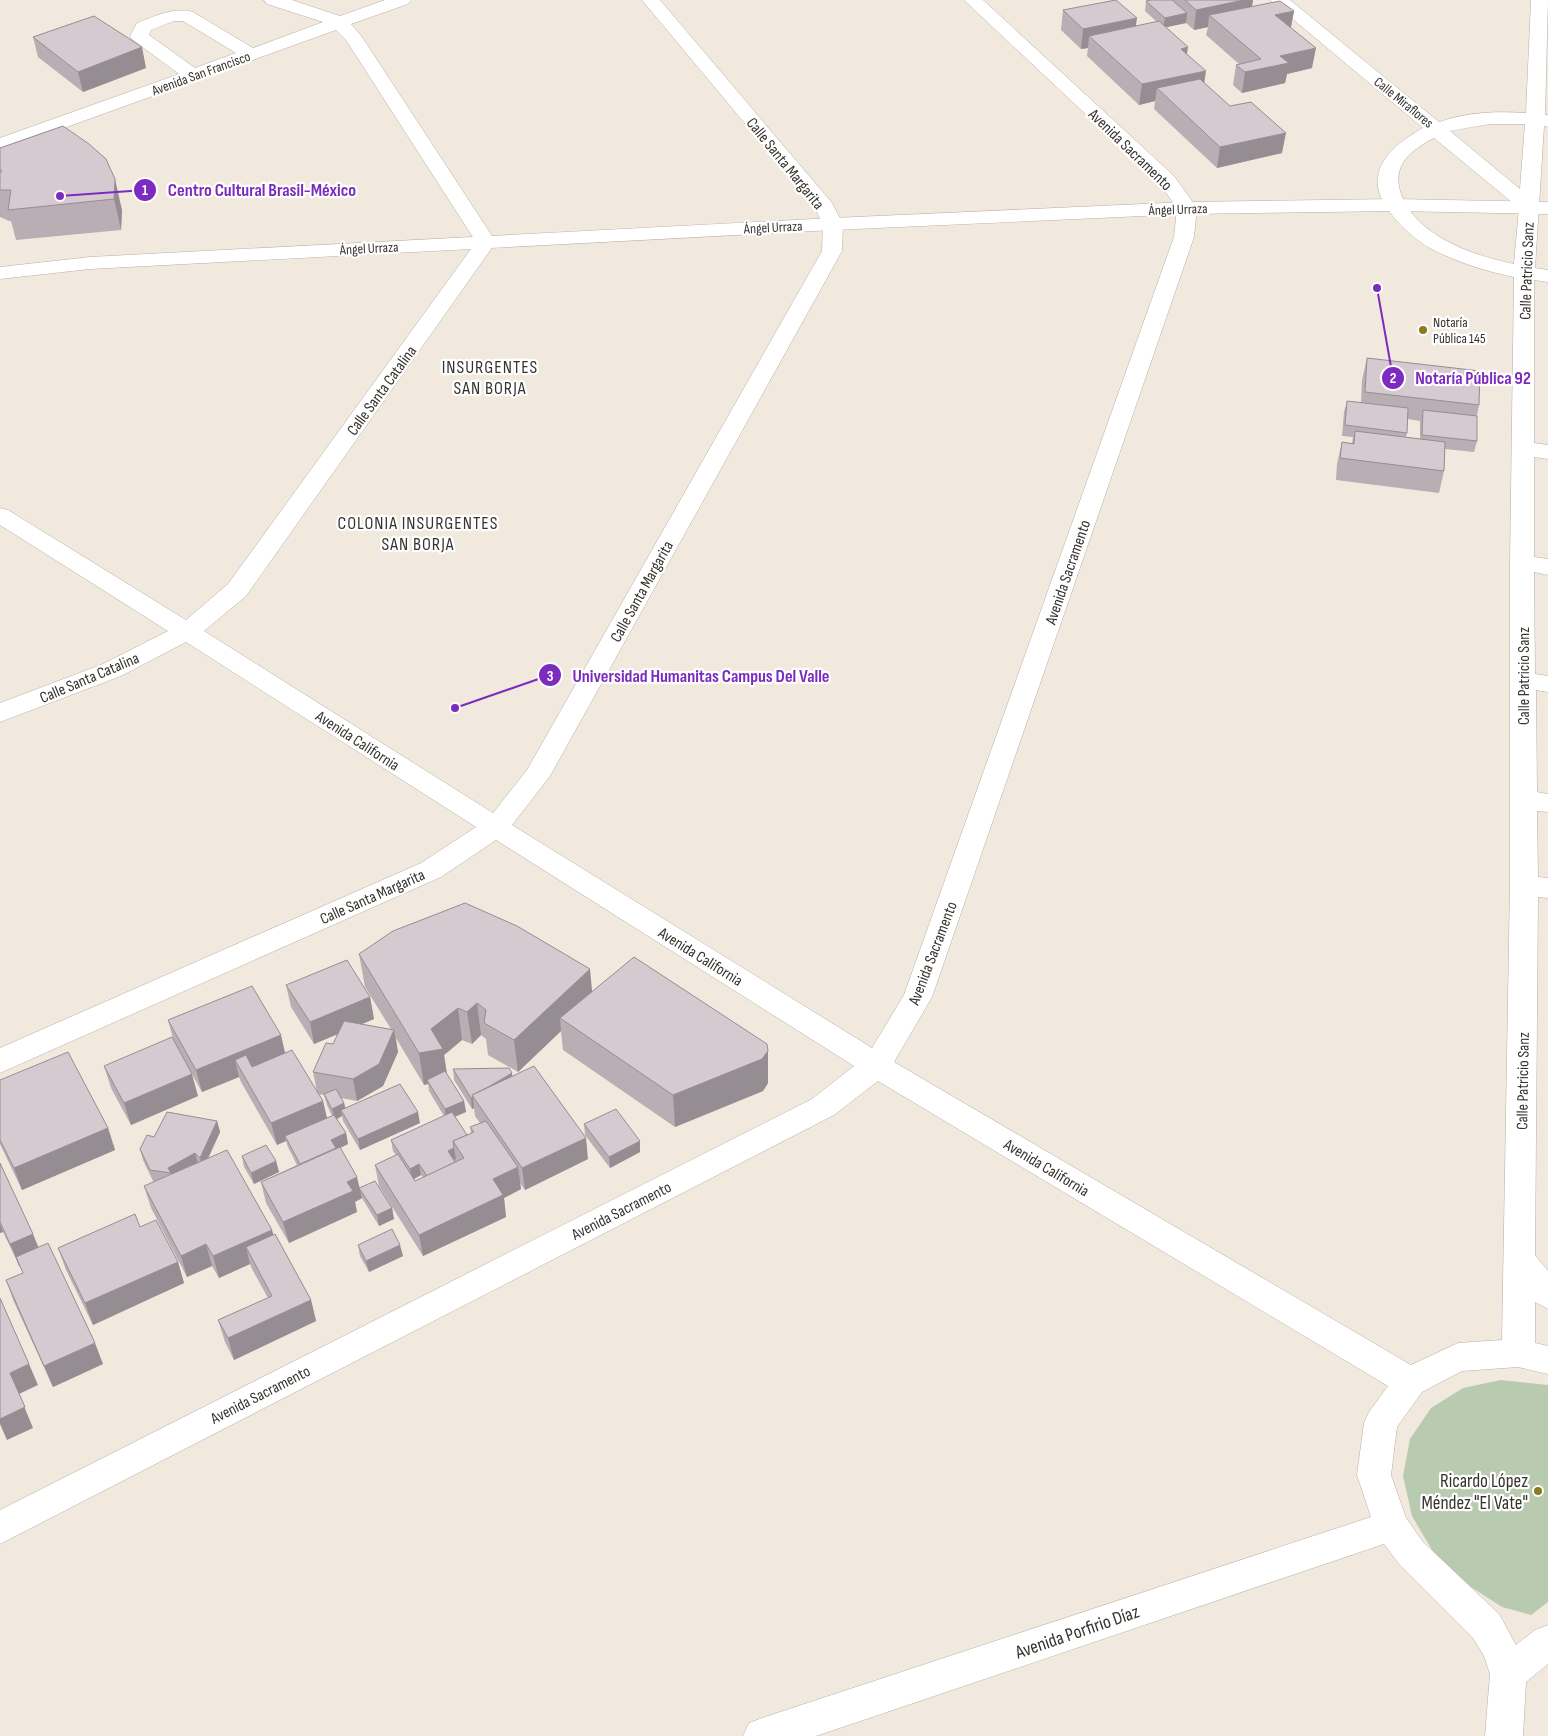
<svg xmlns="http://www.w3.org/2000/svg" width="1548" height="1736" font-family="'Sofia Sans Condensed',sans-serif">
	<rect width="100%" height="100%" fill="#f2e9de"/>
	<polygon fill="#b8caaf" points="1501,1380 1548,1385 1548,1602 1531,1615 1502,1607 1471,1587 1435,1555 1412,1516 1403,1476 1410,1439 1431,1408 1463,1388"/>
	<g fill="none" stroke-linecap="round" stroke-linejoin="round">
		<defs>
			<path id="minor" d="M264,0H292L340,16L385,0H411L408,4L351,24L362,37L496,242L246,596L204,631L493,813L527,770L822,251L823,224L813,205L642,0H660L832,203L843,224L842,251L550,776L512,825L872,1048L904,995L1174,237L1177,208L1160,184L964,0H983L1174,176L1197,208L1194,237L932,997L894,1062L1411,1365L1458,1343L1502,1340L1510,885V563L1514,277C1485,271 1456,262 1430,248C1410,237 1373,203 1378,177C1381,154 1404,139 1423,128L1270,0H1290L1439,122C1467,112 1497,111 1526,113L1531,0H1548L1545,115H1548V127L1544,126L1535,268L1548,270V282L1534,280V443L1548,445V459L1534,457V557L1548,559V575L1534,572L1535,674L1548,676V692L1536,690L1537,792L1548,794V812L1537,811L1538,877L1548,878V898L1538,897L1535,1255L1548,1271V1309L1535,1302V1343L1548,1346V1374L1518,1367L1462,1371L1422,1392L1397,1427L1391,1475L1406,1518L1423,1542L1499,1614L1516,1645L1535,1630L1548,1625V1664L1526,1682L1523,1736H1485L1490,1674L1484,1656L1473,1638L1399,1564L1384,1544L816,1736H743L749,1723L762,1718L1371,1517L1357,1475L1364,1423L1369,1412L1388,1386L878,1081L834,1115L0,1544V1510L812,1099L854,1066L496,840L441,877L0,1073V1048L421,863L476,827L186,642L121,676L0,722V703L103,664L168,631L0,525V508L8,510L186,620L228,584L476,242L346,40L336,30L0,151V138L179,74L133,40L130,36L137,23C155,16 173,7 193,12L253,48L323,22L267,4ZM174,21H183L236,53L195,68L149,35L151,30ZM1490,124H1525L1520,189L1450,131ZM1434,138L1519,208L1514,264C1474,256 1416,236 1401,194C1391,165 1411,150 1434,138Z"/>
			<polygon id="major" points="1395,199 1548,202 1548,214 1395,211 1187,214 833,230 90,269 0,279 0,267 90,257 833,218 1187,202"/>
		</defs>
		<use href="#minor" stroke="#b7afa4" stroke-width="1"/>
		<use href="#major" stroke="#b7afa4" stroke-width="1"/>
		<use href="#minor" fill="#fff" fill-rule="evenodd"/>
		<use href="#major" fill="#fff" fill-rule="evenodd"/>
	</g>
	<g fill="#b8aeb4" fill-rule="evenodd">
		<polygon points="1151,0 1253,0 1252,6 1294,11 1291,28 1312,68 1287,74 1285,83 1242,93 1233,85 1236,65 1239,64 1206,35 1208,27 1194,30 1186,23 1165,27 1187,54 1204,83 1282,153 1217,168 1154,109 1155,101 1139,105 1087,56 1088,48 1081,49 1061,30 1063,10 1136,26 1157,22 1145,11 1146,1"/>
		<polygon points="33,37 146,68 83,92 38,57"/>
		<polygon points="63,126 122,210 121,230 16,240 11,221 9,221 0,217 0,148"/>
		<path d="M1367,358L1479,405L1477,416V441L1474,452L1445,449L1444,471L1439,493L1336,480L1337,464L1342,442L1352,443L1353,437L1342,436L1344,412L1347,401L1361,403L1362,380ZM1408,419L1420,421V439L1406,437L1407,433Z"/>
		<path d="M359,954L592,991L768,1051V1083L763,1091L675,1127L563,1050L561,1031L518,1072L488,1055L486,1039L481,1035L472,1044L462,1040L444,1055L447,1074L464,1101L466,1112L455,1117L467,1135L471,1133L470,1127L480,1123L475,1116L474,1108L472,1109L454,1080L453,1069L512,1073V1076L588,1159L525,1190L520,1183L521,1189L504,1198L506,1217L423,1256L379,1186L375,1165L396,1155L393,1151L391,1140L444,1116L429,1091L428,1084L424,1085L396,1038L398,1052L383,1086L357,1101L341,1098L344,1103L345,1108L420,1123L360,1150L343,1121L342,1116L337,1119L346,1133L348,1144L340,1148L360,1188L392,1208L394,1219L379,1226L362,1198L355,1202L357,1212L289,1243L266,1203L261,1182L297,1165L288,1147L286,1141L277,1145L241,1082L239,1077L202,1092L174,1042L168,1020L285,1053L317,1092L313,1072L333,1044L338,1034L314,1044L291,1007L286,985L370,997L374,1019L362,1024L391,1029L365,987ZM318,1094L324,1095L327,1105L332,1116L327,1118L323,1101ZM421,1175L423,1177L415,1181L414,1179Z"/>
		<polygon points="104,1066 198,1096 131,1125 111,1088"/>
		<polygon points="0,1080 108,1128 115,1150 22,1190 0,1144"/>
		<polygon points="217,1121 220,1132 208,1159 272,1230 273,1235 311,1300 316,1321 234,1360 225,1342 218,1320 268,1298 252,1269 250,1264 219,1278 212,1266 187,1277 151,1208 144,1186 156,1181 153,1181 143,1160 140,1149 154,1137"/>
		<polygon points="584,1124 640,1152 610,1168 585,1135"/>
		<polygon points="242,1156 276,1161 279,1172 254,1184 244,1167"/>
		<polygon points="0,1163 38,1247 103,1364 53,1387 14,1302 6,1280 23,1273 3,1232 0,1233"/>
		<polygon points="140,1227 178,1262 184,1283 93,1325 66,1270 58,1248"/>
		<polygon points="358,1245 403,1256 369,1272 360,1256"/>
	</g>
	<g fill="#968d92">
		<polygon points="1244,0 1253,0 1250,18 1209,15 1208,27 1194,30 1196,10"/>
		<polygon points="1294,11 1290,31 1275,15"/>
		<polygon points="1187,13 1186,23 1163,28 1165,18"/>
		<polygon points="1137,18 1134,38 1089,36 1088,48 1081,49 1083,29"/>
		<polygon points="142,47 146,68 83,92 78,72"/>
		<polygon points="1188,47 1185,67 1181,49"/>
		<polygon points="1316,48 1312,68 1287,74 1285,83 1242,93 1245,72 1280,56"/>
		<polygon points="1206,71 1203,91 1157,88 1155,101 1139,105 1142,84"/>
		<polygon points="1286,133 1282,153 1217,168 1220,147"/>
		<polygon points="115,179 122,210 121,230 114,199"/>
		<polygon points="590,969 593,1001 560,1018 561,1031 518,1072 514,1040"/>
		<polygon points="370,997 374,1019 314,1044 310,1022"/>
		<polygon points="477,1003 481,1035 472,1044 467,1012"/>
		<polygon points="458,1008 462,1040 444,1055 448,1081 427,1080 428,1084 424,1085 419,1053 431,1029"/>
		<polygon points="394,1030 398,1052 383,1086 357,1101 353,1079"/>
		<polygon points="281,1035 286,1057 243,1075 235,1060 239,1077 202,1092 196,1070"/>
		<polygon points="768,1051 768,1083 763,1091 675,1127 673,1095"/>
		<polygon points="512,1073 513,1084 474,1096"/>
		<polygon points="192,1074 198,1096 131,1125 124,1103"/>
		<polygon points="473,1097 474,1108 472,1109 471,1098"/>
		<polygon points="323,1101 328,1123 285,1136 286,1141 277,1145 271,1123"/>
		<polygon points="464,1101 466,1112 446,1120 445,1109"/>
		<polygon points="344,1103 347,1114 341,1110 342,1116 335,1120 332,1109"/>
		<polygon points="418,1112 420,1123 360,1150 358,1139"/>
		<polygon points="217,1121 220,1132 203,1169 200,1158"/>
		<polygon points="108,1128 115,1150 22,1190 14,1168"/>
		<polygon points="346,1133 348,1144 334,1151 331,1140"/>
		<polygon points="586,1138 588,1159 525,1190 522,1168"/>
		<polygon points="640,1141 640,1152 610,1168 609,1157"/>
		<polygon points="454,1148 456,1159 449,1162 448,1151"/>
		<polygon points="195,1153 198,1164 173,1178 171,1173 168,1168"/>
		<polygon points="276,1161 279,1172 254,1184 251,1173"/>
		<polygon points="419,1164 421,1175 412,1180 410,1169"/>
		<polygon points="518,1167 521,1189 504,1198 506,1217 423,1256 419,1235 493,1179"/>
		<polygon points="357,1177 362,1198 355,1202 357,1212 289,1243 283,1222 347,1182"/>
		<polygon points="392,1208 394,1219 379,1226 377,1215"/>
		<polygon points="0,1224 3,1232 0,1233"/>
		<polygon points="272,1230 277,1251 246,1247 250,1264 219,1278 213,1256"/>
		<polygon points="33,1234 42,1256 19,1266 10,1244"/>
		<polygon points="206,1244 212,1266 187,1277 181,1256"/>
		<polygon points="400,1245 403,1256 369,1272 366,1261"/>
		<polygon points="178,1262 184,1283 93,1325 85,1303"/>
		<polygon points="311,1300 316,1321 234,1360 228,1338"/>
		<polygon points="95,1343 103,1364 53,1387 44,1366"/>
		<polygon points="29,1364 38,1385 19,1394 33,1428 7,1440 0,1424 0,1419 10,1373"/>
	</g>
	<g fill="#d6cad1" stroke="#968d92">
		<polygon points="1116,0 1137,18 1083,29 1063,10"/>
		<polygon points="1151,0 1172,0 1187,13 1165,18 1146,1"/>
		<polygon points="1185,0 1244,0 1196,10"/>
		<polygon points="1280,1 1294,11 1275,15 1316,48 1280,56 1289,63 1245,72 1236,65 1261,59 1209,15"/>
		<polygon points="94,16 142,47 78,72 33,37"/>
		<polygon points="1159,21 1188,47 1181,49 1206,71 1142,84 1089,36"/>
		<polygon points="1200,79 1230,106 1251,102 1286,133 1220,147 1157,88"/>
		<polygon points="63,126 89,144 106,159 115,179 114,199 8,210 11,190 0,190 0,173 2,171 0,169 0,148"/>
		<polygon points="1367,358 1480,371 1479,405 1365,392"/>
		<polygon points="1347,401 1408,408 1407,433 1345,425"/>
		<polygon points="1423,410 1477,416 1477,441 1422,435"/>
		<polygon points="1355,431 1445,442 1444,471 1340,458 1342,442 1354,444"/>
		<polygon points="465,903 517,926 590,969 514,1040 484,1023 486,1010 477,1003 467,1012 458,1008 431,1029 443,1049 419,1053 359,954 393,931"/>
		<polygon points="634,957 767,1044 768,1051 762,1059 673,1095 560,1018"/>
		<polygon points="347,960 370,997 310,1022 286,985"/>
		<polygon points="252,986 281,1035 196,1070 168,1020"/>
		<polygon points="344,1021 394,1030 379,1064 353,1079 313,1072 326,1043 333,1044"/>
		<polygon points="172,1037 192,1074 124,1103 104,1066"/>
		<polygon points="292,1050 323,1101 271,1123 235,1060 246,1055 252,1067"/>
		<polygon points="68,1052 108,1128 14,1168 0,1140 0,1080"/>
		<polygon points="534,1066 586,1138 522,1168 472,1095"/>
		<polygon points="509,1068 512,1073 490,1086 472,1095 473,1097 471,1098 453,1069"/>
		<polygon points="445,1071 464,1101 445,1109 427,1080"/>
		<polygon points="400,1084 418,1112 358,1139 341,1110"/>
		<polygon points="336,1089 344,1103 332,1109 324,1094"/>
		<polygon points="616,1109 640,1141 609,1157 584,1124"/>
		<polygon points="167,1112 217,1121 200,1158 195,1153 168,1168 171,1173 150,1170 140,1149 147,1135 154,1137"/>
		<polygon points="452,1112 467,1135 453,1141 454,1148 448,1151 455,1162 427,1176 419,1164 410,1169 391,1140"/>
		<polygon points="334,1115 346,1133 331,1140 336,1148 300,1164 285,1136"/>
		<polygon points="486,1121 518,1167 493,1179 503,1195 419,1235 375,1165 398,1154 415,1181 464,1158 453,1141 474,1132 470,1127"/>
		<polygon points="266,1145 276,1161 251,1173 242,1156"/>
		<polygon points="340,1147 357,1177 347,1182 353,1191 283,1222 261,1182"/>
		<polygon points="227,1150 272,1230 213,1256 206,1244 181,1256 144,1186"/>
		<polygon points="0,1163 33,1234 10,1244 0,1222"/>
		<polygon points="375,1181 392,1208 377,1215 359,1188"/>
		<polygon points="135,1214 140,1227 156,1220 178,1262 85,1303 58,1248"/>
		<polygon points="392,1229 400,1245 366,1261 358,1245"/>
		<polygon points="275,1234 311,1300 228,1338 218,1320 272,1296 246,1247"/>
		<polygon points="48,1243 95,1343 44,1366 6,1280 23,1273 16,1257"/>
		<polygon points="0,1298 29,1364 10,1373 25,1407 0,1419"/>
	</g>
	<g fill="#8e791e" stroke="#fff" stroke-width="2">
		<circle cx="1423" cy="330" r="5"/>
		<circle cx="1538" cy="1491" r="5"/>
	</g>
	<g text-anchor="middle" stroke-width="4.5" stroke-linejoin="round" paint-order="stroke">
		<g font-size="14" fill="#36332f" stroke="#fff">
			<text transform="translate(201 73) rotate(-20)" y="5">Avenida San Francisco</text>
			<text transform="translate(1404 102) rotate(39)" y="5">Calle Miraflores</text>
			<text transform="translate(1178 209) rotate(-2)" y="5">Ángel Urraza</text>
			<text transform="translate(773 227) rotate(-3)" y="5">Ángel Urraza</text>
			<text transform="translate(369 248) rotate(-3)" y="5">Ángel Urraza</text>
		</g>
		<g font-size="14" fill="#36332f" stroke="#fff" text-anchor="start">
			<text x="1433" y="327">Notaría<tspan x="1433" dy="16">Pública 145</tspan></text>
		</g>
		<g font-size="16" fill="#36332f" stroke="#fff">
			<text transform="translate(1131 149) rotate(44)" y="6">Avenida Sacramento</text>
			<text transform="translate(786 163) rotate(51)" y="6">Calle Santa Margarita</text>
			<text transform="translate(1526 271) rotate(-88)" y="6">Calle Patricio Sanz</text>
			<text transform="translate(381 390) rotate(-54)" y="6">Calle Santa Catalina</text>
			<text transform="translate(1067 572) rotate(-71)" y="6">Avenida Sacramento</text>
			<text transform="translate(641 591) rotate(-61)" y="6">Calle Santa Margarita</text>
			<text transform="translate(1523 676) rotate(-90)" y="6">Calle Patricio Sanz</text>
			<text transform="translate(89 677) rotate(-23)" y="6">Calle Santa Catalina</text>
			<text transform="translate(358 740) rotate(33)" y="6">Avenida California</text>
			<text transform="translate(372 896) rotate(-24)" y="6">Calle Santa Margarita</text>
			<text transform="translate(932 953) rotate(-69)" y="6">Avenida Sacramento</text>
			<text transform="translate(701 956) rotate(32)" y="6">Avenida California</text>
			<text transform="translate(1522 1081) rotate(-89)" y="6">Calle Patricio Sanz</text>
			<text transform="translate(1047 1167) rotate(31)" y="6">Avenida California</text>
			<text transform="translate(621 1210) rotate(-27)" y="6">Avenida Sacramento</text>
			<text transform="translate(260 1394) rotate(-27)" y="6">Avenida Sacramento</text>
		</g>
		<g font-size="18" letter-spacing="1" fill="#36332f" stroke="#fff">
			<text x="490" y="373">INSURGENTES<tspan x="490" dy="21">SAN BORJA</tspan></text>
			<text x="418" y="529">COLONIA INSURGENTES<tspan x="418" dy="21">SAN BORJA</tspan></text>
		</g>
		<g font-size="19" fill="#36332f" stroke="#fff" text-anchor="end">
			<text x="1528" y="1487">Ricardo López<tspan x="1528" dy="22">Méndez "El Vate"</tspan></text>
		</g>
		<g font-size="19" fill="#36332f" stroke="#fff">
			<text transform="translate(1077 1631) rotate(-19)" y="7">Avenida Porfirio Díaz</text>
		</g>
	</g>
	<path fill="none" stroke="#7b2cbf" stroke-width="2" d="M60 196L145 190M1377 288L1393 378M455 708L550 675"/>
	<g fill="#7b2cbf" stroke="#fff" stroke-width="2">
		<circle cx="60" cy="196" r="5"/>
		<circle cx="1377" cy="288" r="5"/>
		<circle cx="455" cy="708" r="5"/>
		<circle cx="145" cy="190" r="12"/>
		<circle cx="1393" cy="378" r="12"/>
		<circle cx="550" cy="675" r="12"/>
	</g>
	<g font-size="15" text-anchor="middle" font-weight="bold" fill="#fff">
		<text x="145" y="195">1</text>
		<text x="1393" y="383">2</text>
		<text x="550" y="681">3</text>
	</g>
	<g font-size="18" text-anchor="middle" font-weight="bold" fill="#7b2cbf" stroke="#fff" stroke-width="4.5" stroke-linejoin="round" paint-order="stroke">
		<text x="262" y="196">Centro Cultural Brasil-México</text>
		<text x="1473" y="384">Notaría Pública 92</text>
		<text x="701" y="682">Universidad Humanitas Campus Del Valle</text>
	</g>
</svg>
